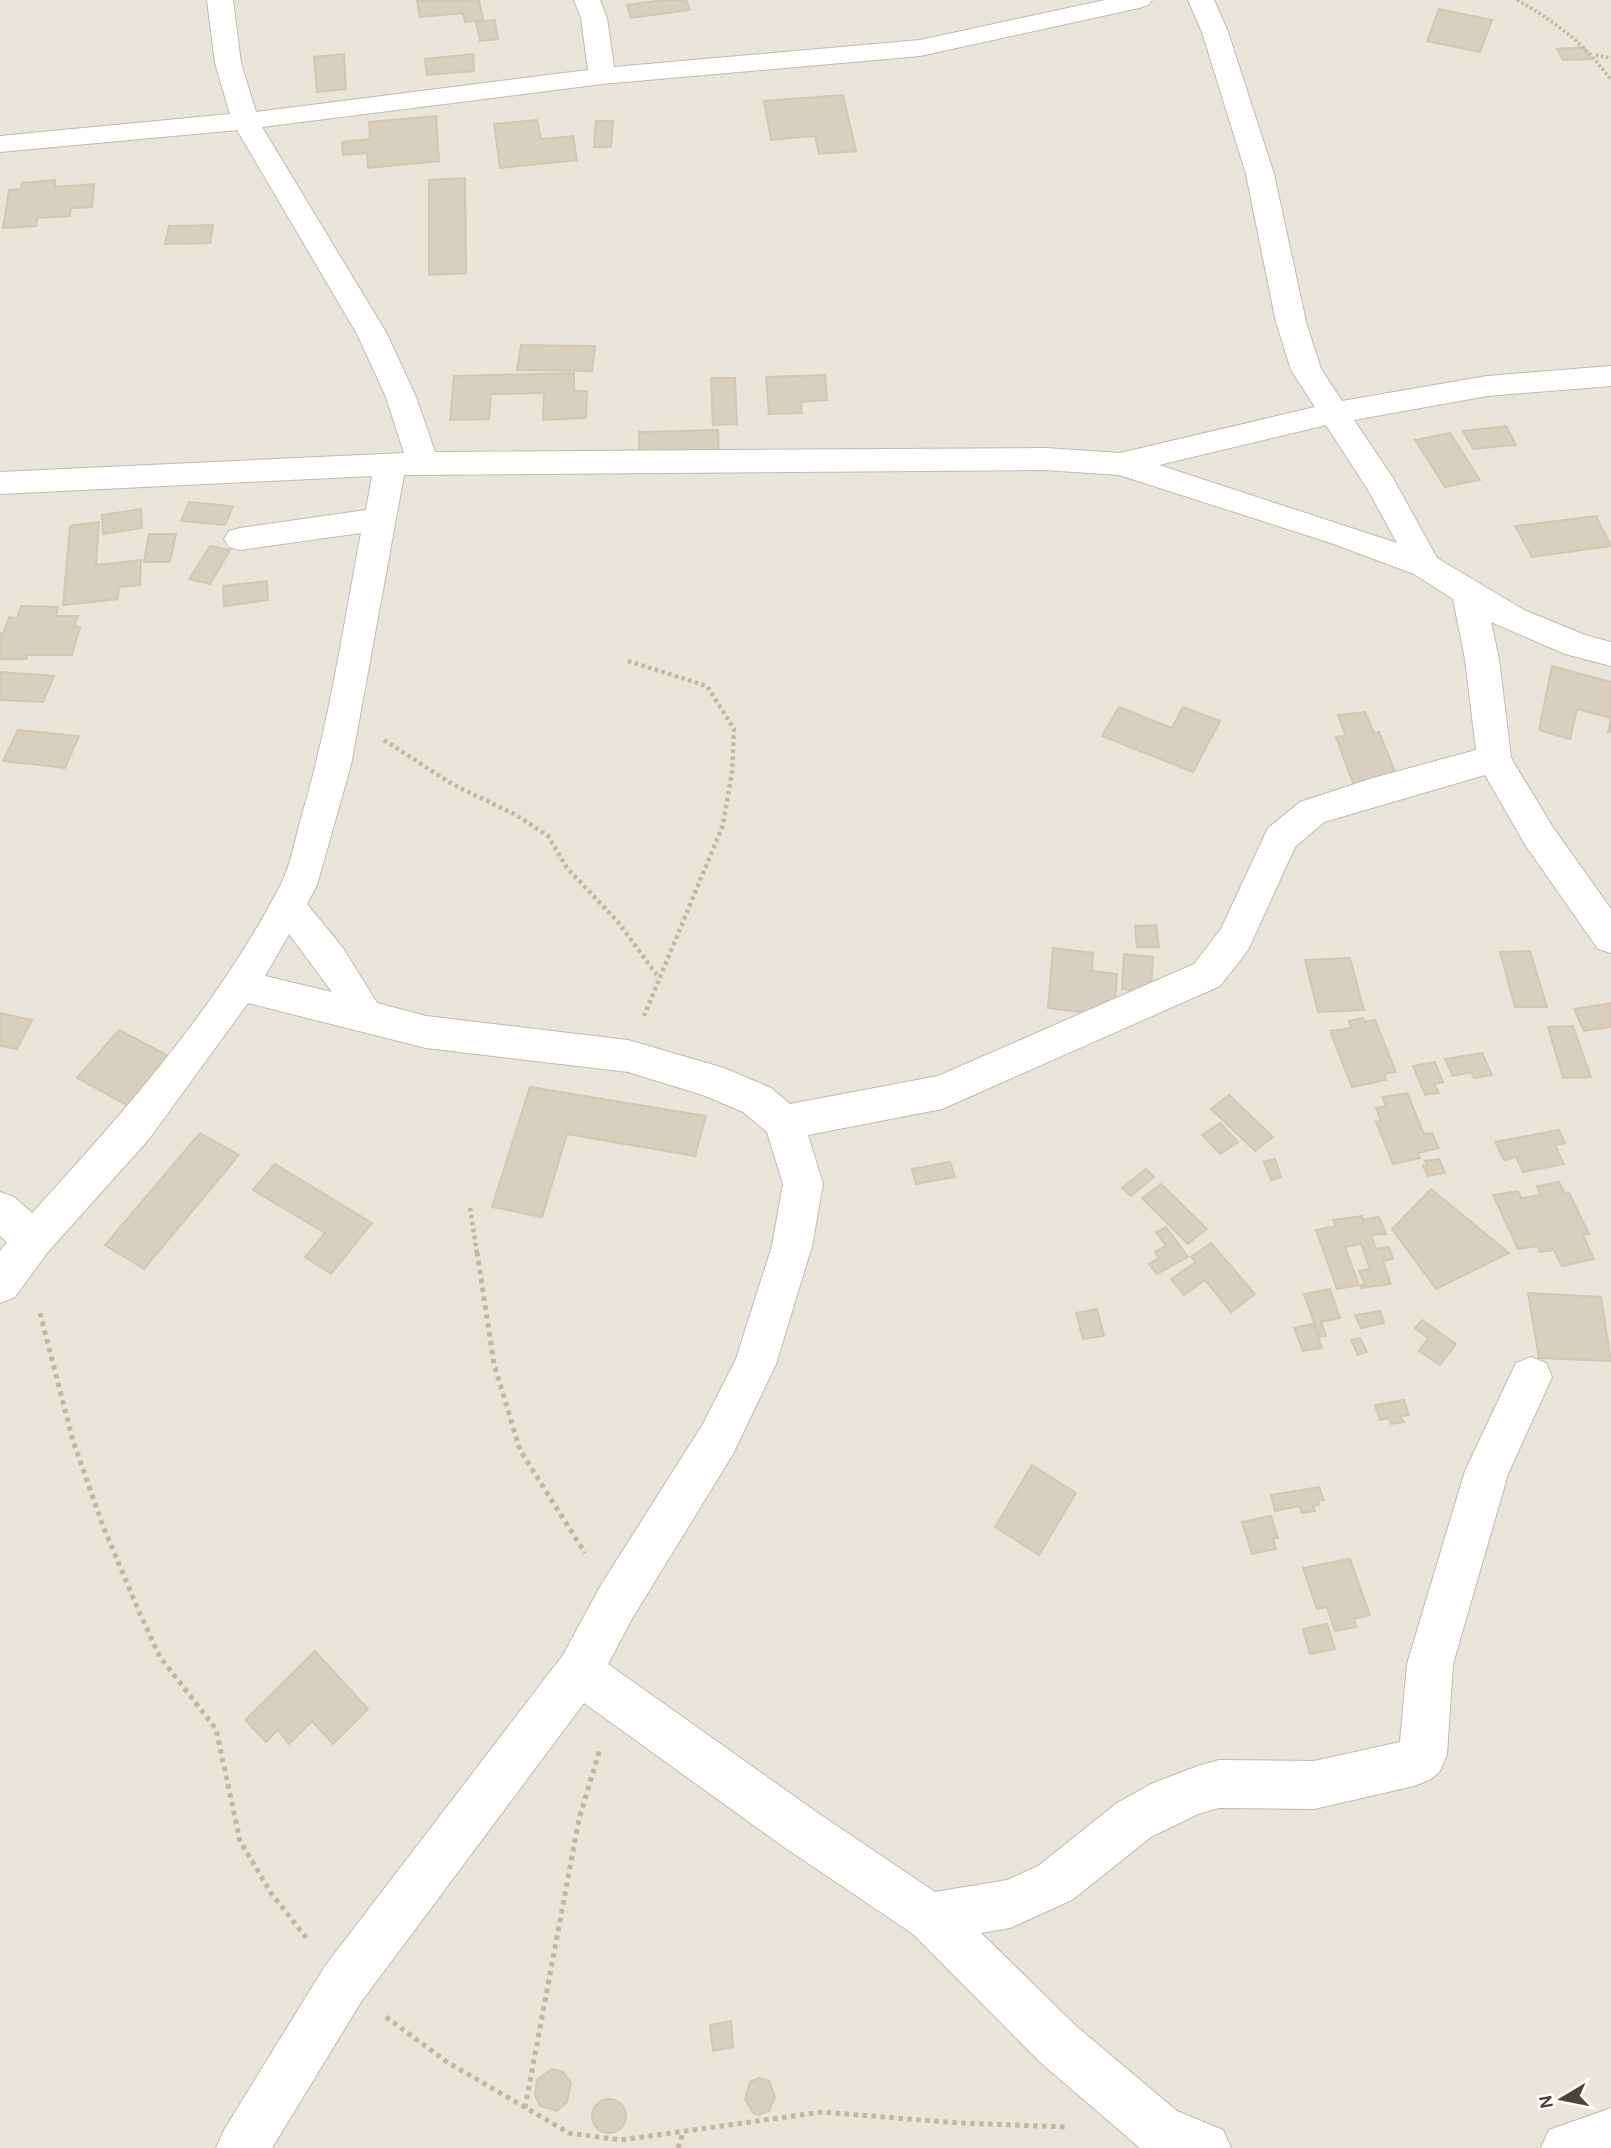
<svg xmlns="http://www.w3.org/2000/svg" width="1611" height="2148" font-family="Karla,sans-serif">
	<rect width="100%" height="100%" fill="#f6f3ec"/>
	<rect fill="#eae5da" x="0" y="0" width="1611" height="2148"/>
	<g fill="#d8cfc1" stroke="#d3c7b4" stroke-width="2">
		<polygon points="479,0 483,20 465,22 463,13 420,17 417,1"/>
		<polygon points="663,0 686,0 690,10 631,18 627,5"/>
		<polygon points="1439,9 1492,20 1480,52 1427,41"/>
		<polygon points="495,20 498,39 480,41 476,22"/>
		<polygon points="1584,47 1591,59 1563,60 1557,49"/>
		<polygon points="344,54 346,89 317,92 314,57"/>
		<polygon points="473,54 474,71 427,75 425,59"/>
		<polygon points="843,95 856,151 819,154 815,136 771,140 764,101"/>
		<polygon points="436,116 439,161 368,168 367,153 343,155 342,142 370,139 369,122"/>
		<polygon points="537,120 541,139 573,136 577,160 500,168 494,124"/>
		<polygon points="596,121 613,121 611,147 594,147"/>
		<polygon points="465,178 466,273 429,275 429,180"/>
		<polygon points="55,180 55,187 94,184 92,207 71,208 70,216 37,218 36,226 3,228 9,190 21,189 22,183"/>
		<polygon points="213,225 210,243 165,244 169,226"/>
		<polygon points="521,345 595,346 592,371 517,370"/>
		<polygon points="574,373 574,391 587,391 586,418 543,420 544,393 491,394 489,419 450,420 454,376"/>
		<polygon points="825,375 827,400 801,402 802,413 769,414 766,377"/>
		<polygon points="711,378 735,378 737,424 713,425"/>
		<polygon points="1506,426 1516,445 1473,449 1463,431"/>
		<polygon points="718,430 719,453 639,455 639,432"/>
		<polygon points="1450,433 1480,480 1445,487 1415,440"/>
		<polygon points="189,502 233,506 225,525 181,521"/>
		<polygon points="141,509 142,528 103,534 102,515"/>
		<polygon points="1596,516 1611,546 1532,557 1515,526"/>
		<polygon points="99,522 96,565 141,560 140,585 119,587 118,599 63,605 70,526"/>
		<polygon points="149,534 176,534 170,562 144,562"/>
		<polygon points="210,546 230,550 210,584 189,579"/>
		<polygon points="267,581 268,600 224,606 223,586"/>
		<polygon points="21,606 58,607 56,616 78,616 74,626 80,627 72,655 27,655 26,659 0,659 0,633 3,634 9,617 17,618"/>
		<polygon points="1552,666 1611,682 1611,732 1608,732 1611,718 1577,709 1570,739 1539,730"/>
		<polygon points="0,672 54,676 43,702 0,700"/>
		<polygon points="1119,707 1172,728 1183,707 1220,721 1193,772 1102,736"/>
		<polygon points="1365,712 1374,733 1379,732 1400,784 1355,789 1336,737 1346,736 1338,715"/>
		<polygon points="18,730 79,736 65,768 3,761"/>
		<polygon points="1156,925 1159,947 1137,947 1135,926"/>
		<polygon points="1053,948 1093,953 1092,971 1117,974 1114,1016 1048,1008"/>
		<polygon points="1530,951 1547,1007 1515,1007 1500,952"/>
		<polygon points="1124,954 1153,957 1151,993 1122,989"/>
		<polygon points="1350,958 1364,1010 1318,1012 1305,960"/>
		<polygon points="1611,1003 1611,1027 1584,1031 1574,1009"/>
		<polygon points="0,1013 32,1020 17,1049 0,1046"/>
		<polygon points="1363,1018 1365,1022 1375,1020 1396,1072 1384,1074 1386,1080 1352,1087 1330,1031 1351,1028 1349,1021"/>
		<polygon points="1573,1026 1591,1077 1563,1078 1548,1027"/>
		<polygon points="119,1030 178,1061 136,1110 77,1078"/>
		<polygon points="1482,1053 1492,1075 1474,1078 1471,1072 1453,1076 1445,1059"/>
		<polygon points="1435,1062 1443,1082 1434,1084 1439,1093 1425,1095 1413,1066"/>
		<polygon points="530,1087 706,1116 695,1156 567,1134 542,1217 492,1207"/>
		<polygon points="1407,1093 1424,1134 1432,1133 1439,1148 1418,1153 1420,1158 1393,1164 1376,1122 1381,1121 1376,1108 1386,1106 1382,1097"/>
		<polygon points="1229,1095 1273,1137 1255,1151 1211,1109"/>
		<polygon points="1220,1123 1238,1142 1220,1154 1202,1135"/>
		<polygon points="1559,1130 1565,1143 1555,1145 1564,1164 1523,1172 1516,1157 1504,1160 1495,1142"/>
		<polygon points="200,1133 239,1155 144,1269 105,1245"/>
		<polygon points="1275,1159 1281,1177 1271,1180 1264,1162"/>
		<polygon points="1439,1159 1445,1173 1428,1176 1423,1166 1427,1165 1425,1161"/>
		<polygon points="950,1162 955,1177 916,1184 912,1169"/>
		<polygon points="275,1164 372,1223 331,1274 305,1257 325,1233 253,1190"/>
		<polygon points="1146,1169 1154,1177 1131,1196 1122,1188"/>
		<polygon points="1559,1182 1565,1194 1569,1193 1589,1234 1583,1235 1594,1259 1562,1266 1554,1250 1540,1252 1538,1246 1518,1249 1493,1195 1518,1191 1521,1198 1540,1195 1537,1186"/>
		<polygon points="1161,1184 1207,1229 1188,1244 1142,1198"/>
		<polygon points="1431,1189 1509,1253 1436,1289 1392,1229"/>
		<polygon points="1362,1216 1363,1220 1379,1217 1386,1234 1371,1235 1376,1249 1389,1247 1393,1259 1383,1261 1391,1284 1361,1288 1360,1285 1365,1285 1359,1271 1370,1269 1361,1244 1345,1247 1359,1285 1337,1289 1316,1230 1336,1226 1333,1220"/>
		<polygon points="1166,1227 1188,1257 1157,1274 1149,1264 1159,1258 1155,1252 1166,1246 1156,1232"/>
		<polygon points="1211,1243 1255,1294 1231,1312 1205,1280 1184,1295 1171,1279 1196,1262 1191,1257"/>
		<polygon points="1330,1289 1340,1318 1321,1322 1326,1336 1319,1337 1304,1294"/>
		<polygon points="1528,1293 1601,1297 1611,1361 1539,1358"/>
		<polygon points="1097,1309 1104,1336 1083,1339 1076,1313"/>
		<polygon points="1380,1311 1384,1323 1361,1328 1355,1315"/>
		<polygon points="1422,1320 1456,1344 1440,1365 1419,1351 1428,1338 1415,1328"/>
		<polygon points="1313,1324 1322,1348 1303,1351 1294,1328"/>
		<polygon points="1360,1338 1367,1352 1358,1355 1351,1340"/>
		<polygon points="1404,1400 1409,1415 1400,1416 1404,1422 1391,1424 1389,1418 1380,1420 1375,1405"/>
		<polygon points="1032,1465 1076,1493 1039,1555 995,1527"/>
		<polygon points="1319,1487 1324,1500 1318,1501 1319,1505 1313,1506 1315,1511 1302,1513 1299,1506 1275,1511 1271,1495"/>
		<polygon points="1271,1516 1278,1538 1273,1539 1276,1549 1252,1554 1242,1522"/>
		<polygon points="1350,1559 1370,1615 1354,1619 1356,1627 1335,1631 1327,1607 1317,1609 1303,1568"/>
		<polygon points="1327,1624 1335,1649 1310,1654 1303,1629"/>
		<polygon points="315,1651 368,1709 333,1744 312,1721 289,1744 278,1730 266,1742 245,1720"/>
		<polygon points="731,2021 733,2047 713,2051 710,2025"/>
		<polygon points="552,2069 563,2072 571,2083 567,2102 557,2111 540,2106 535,2095 537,2080"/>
		<polygon points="759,2078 769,2081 775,2097 769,2111 758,2115 753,2113 745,2099 750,2082"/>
		<circle cx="609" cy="2116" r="17"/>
	</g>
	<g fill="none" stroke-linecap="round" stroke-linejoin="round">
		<defs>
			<g id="minor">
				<path d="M207,0H233L241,63L256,112L588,70L581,18L574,0H600L607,18L614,67L920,40L1105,0H1152L1148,5L1139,8L920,56L602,84L262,127L387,334L416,397L435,452L1045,448L1120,453L1315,407L1291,370L1276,322L1246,174L1202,32L1188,0H1214L1228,32L1274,174L1306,322L1321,369L1342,401L1487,376L1611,366V386L1487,396L1354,420L1393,478L1437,558L1524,610L1585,635L1611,642V666L1565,654L1491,622L1499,659L1511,758L1552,826L1611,909V953L1598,949L1526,846L1485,775L1324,822L1295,847L1248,950L1220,986L942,1109L808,1135L823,1184L812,1246L776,1364L733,1454L633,1617L608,1664L815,1811L935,1892L1007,1880L1038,1866L1117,1803L1153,1783L1198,1766L1219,1760L1314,1761L1400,1742L1407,1664L1465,1471L1516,1363L1531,1357L1546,1363L1552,1377L1508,1474L1453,1664L1447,1754L1440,1771L1431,1779L1414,1786L1314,1809L1219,1808L1198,1814L1151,1837L1072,1900L1010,1928L981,1933L1076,2026L1177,2111L1223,2130L1231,2148H1140L1040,2062L913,1934L781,1845L584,1703L361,2002L272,2148H216L224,2130L325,1966L563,1655L601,1585L703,1424L736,1359L772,1246L783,1184L767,1132L743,1112L703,1095L628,1072L426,1048L248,1003L149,1139L47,1253L15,1297L0,1303V1251L7,1242L0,1236V1192L14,1197L32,1213C124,1112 218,1007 281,884C291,864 295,839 301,818C329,725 343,628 361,533L240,550L229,547L224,539L229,531L240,528L366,510L372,476L0,494V472L404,453L386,397L357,334L237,130L0,152V136L230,114L215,63ZM1326,425L1368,490L1397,543L1159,465ZM1045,470L1119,475L1328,542L1414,574L1453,599L1465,659L1476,750L1373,778L1300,802L1268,828L1221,929L1194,964L938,1076L790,1104L771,1088L724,1068L628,1040L426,1016L377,1003L343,948L307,904L317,885L351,765L404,475ZM289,934L332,992L265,976Z"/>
				<polygon points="1611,2108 1611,2148 1541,2148 1549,2130"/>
			</g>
		</defs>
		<use href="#minor" stroke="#c2bbae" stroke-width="2"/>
		<g stroke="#c4b79f" stroke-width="3.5" stroke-dasharray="2.5 2.5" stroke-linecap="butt">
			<path d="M1517,0C1555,21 1586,45 1611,80"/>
			<polyline points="1596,55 1611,58"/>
		</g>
		<g stroke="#c4b79f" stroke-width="4.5" stroke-dasharray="3.5 3.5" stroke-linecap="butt">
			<polyline points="628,661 707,686 734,729 732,772 723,825 644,1016"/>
			<polyline points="384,740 452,784 516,815 548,836 567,868 618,922 659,978"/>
			<polyline points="470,1208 477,1254"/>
		</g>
		<g stroke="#c4b79f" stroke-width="5" stroke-dasharray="4.5 4.5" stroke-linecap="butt">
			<polyline points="477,1252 494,1364 520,1450 585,1553"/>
			<polyline points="40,1313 73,1441 103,1526 140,1614 160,1657 216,1729 240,1841 271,1893 308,1940"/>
			<polyline points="386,2017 447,2062 569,2133 621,2140 822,2112 958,2123 1068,2127"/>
			<polyline points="525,2108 579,1819 600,1749"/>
			<polyline points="678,2148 683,2132"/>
		</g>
		<use href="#minor" fill="#fff" fill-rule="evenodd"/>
	</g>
	<g transform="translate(1562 2099) rotate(260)" stroke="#ffffff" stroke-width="5" paint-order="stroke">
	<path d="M0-5L12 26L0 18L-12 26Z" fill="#4b4439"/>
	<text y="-10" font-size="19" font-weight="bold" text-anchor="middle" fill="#4b4439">N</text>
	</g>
</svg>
